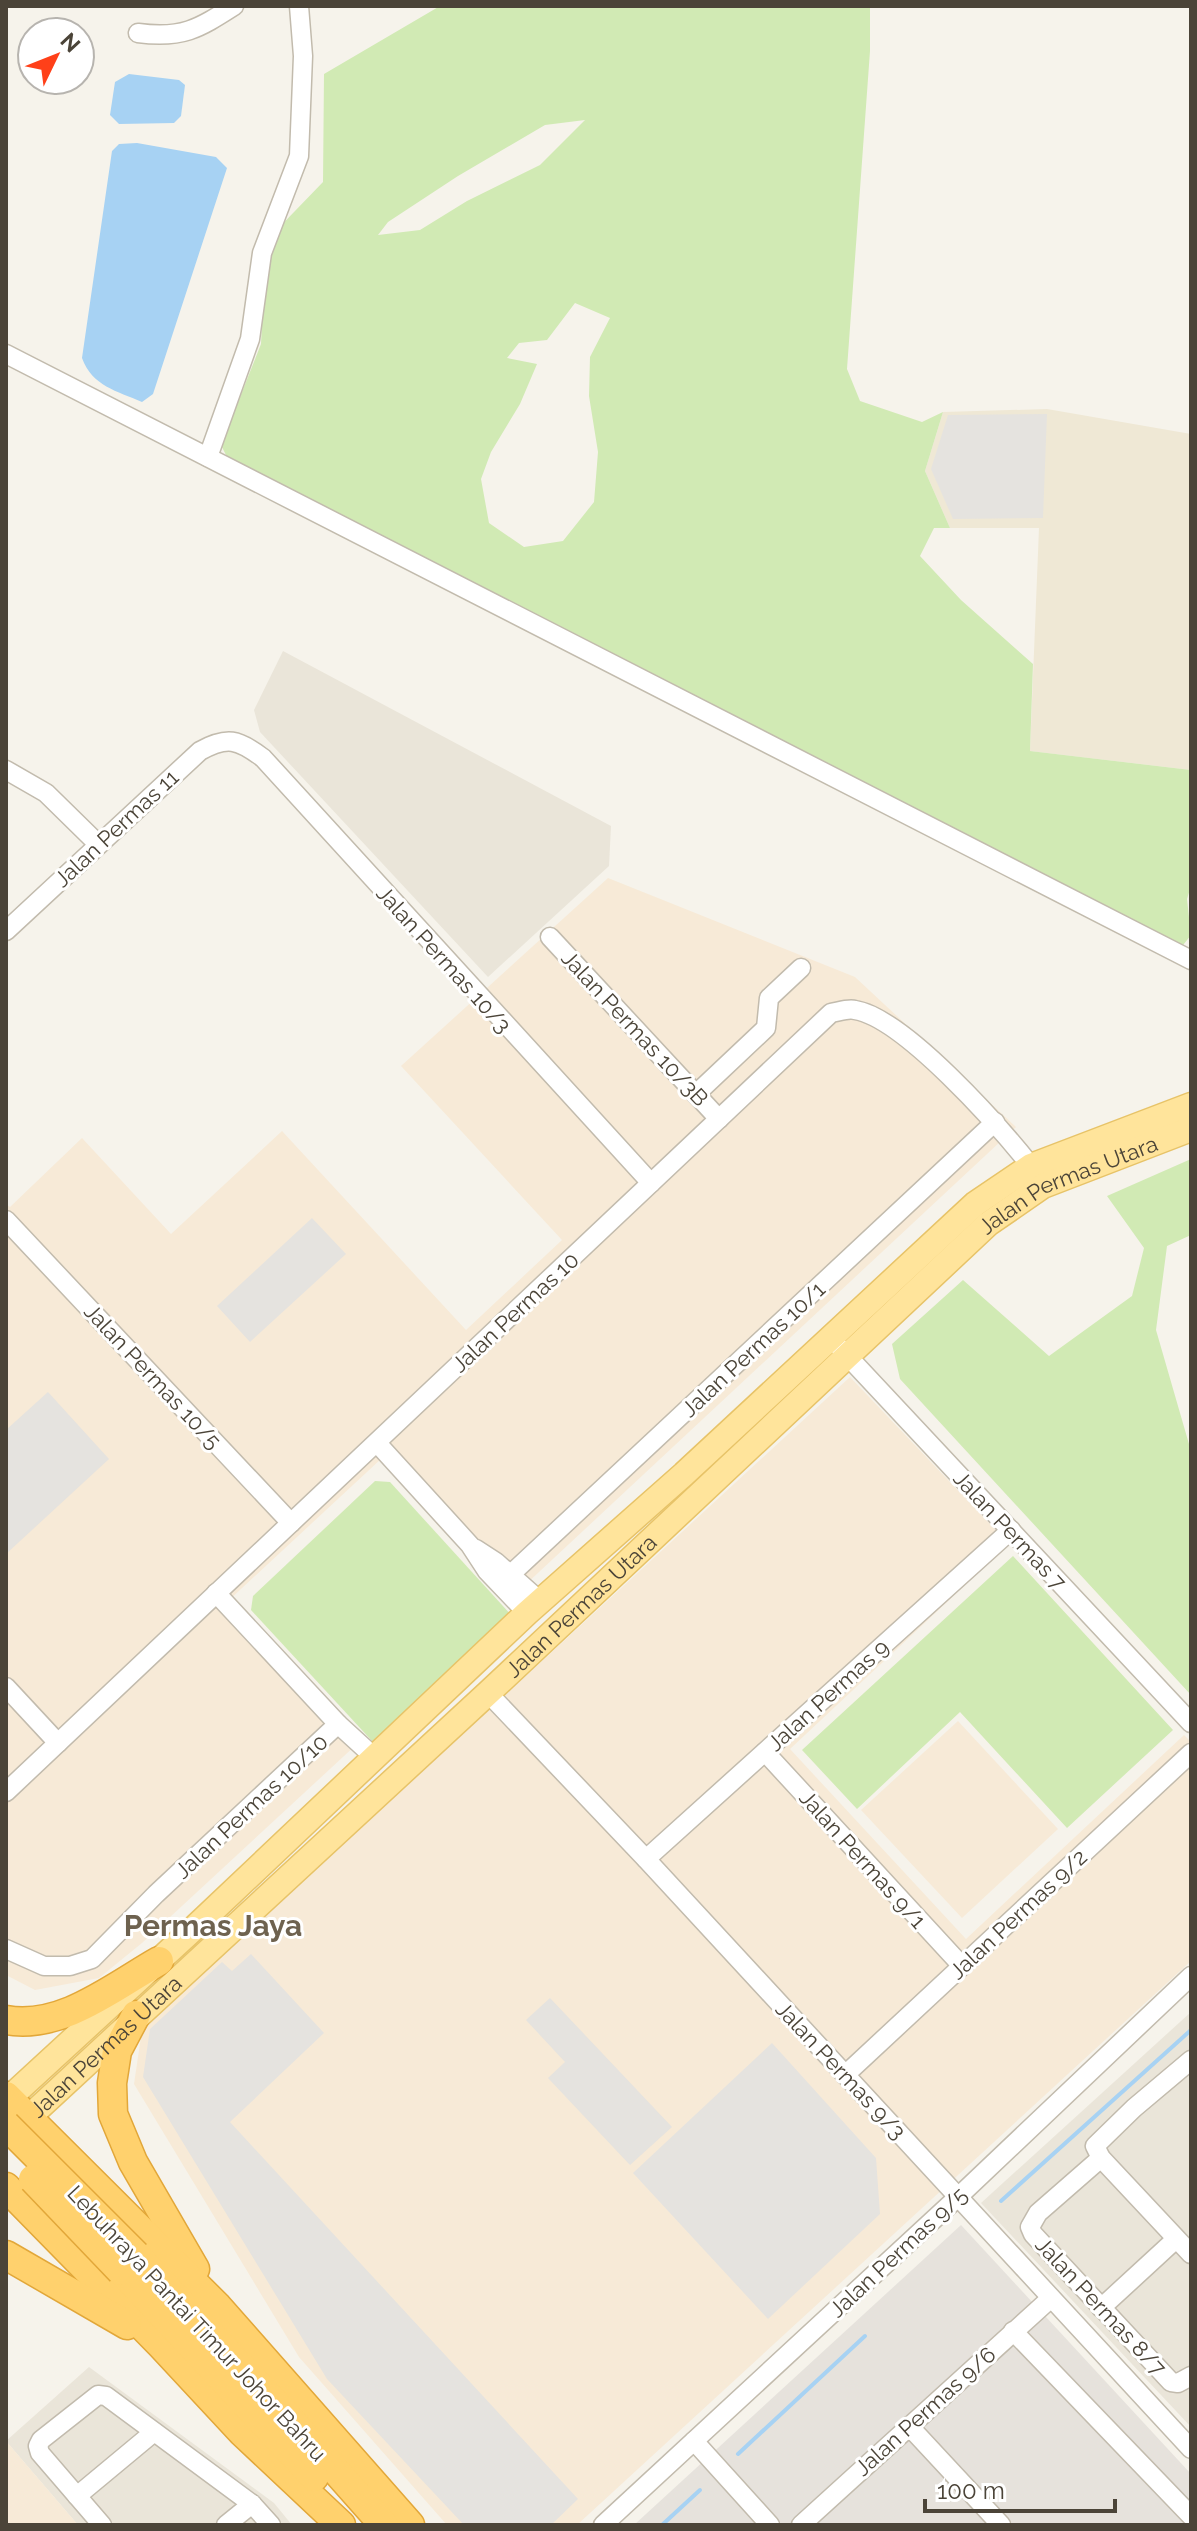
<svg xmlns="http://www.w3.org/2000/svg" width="1197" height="2531" font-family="Raleway,sans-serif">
	<rect width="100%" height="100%" fill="#f6f3eb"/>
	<g fill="#eae5d9">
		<polygon points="283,651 611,826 609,866 488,977 260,732 254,710"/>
		<polygon points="1191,2012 1191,2427 981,2203"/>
		<polygon points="89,2367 274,2503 292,2525 78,2525 6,2441"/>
	</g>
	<g fill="#f7ead7">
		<polygon points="608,878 855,977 1016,1127 509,1600 381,1459 227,1602 357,1744 142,1943 99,1978 35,1990 6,1975 6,1204 10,1207 82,1138 171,1234 282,1131 466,1330 562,1240 401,1066"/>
		<polygon points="850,1377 1009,1544 790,1749 966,1939 1184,1735 1191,1742 1191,1961 577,2525 447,2525 299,2357 134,2084 142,2030"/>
		<polygon points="958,1721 1058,1829 962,1918 861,1810"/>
		<polygon points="6,2441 78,2525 6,2525"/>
	</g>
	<polygon fill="#e6e2dc" points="961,2225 1191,2474 1191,2525 634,2525"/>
	<polygon fill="#efe8d5" points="1047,409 1191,434 1191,770 1030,751 1039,528 950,528 925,471 943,412"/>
	<g fill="#d1eab4" fill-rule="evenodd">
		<path d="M440,6H870V51L847,369L860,401L922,422L943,412L925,471L950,528H934L920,556L961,600L1033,664L1030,751L1191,770V886L1187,899L1191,935L1180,949L228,459L221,445L261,344L266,241L323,182L324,74ZM585,120L540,165L467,201L420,230L378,235L388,222L458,176L545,125ZM575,303L610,318L590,357L589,396L598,452L594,502L563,541L524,547L489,523L481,479L491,452L520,404L537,364L507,358L519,343L547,340Z"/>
		<polygon points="1191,1159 1191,1235 1167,1246 1156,1330 1191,1451 1191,1695 900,1379 892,1344 963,1280 1049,1356 1132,1296 1144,1248 1107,1196"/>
		<polygon points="375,1481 390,1482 512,1616 381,1743 373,1742 251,1610 253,1596"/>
		<polygon points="1013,1556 1173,1730 1067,1828 960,1712 857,1809 802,1750"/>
	</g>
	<g fill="#e5e3df">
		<polygon points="1047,414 1043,518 953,519 931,469 948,415"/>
		<polygon points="312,1218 346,1254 250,1342 217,1306"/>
		<polygon points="48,1392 109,1459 6,1554 6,1430"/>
		<polygon points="251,1954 324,2033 230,2122 578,2499 551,2525 464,2525 327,2379 143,2077 150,2029 222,1962 232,1971"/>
		<polygon points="550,1998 672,2127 630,2165 548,2078 565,2062 526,2020"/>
		<polygon points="772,2043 876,2158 880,2214 768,2319 633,2173"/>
	</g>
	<g fill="#a7d2f3">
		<polygon points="129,74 179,80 185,85 181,116 174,123 119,124 110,115 115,82"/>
		<path d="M137,143L216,157L227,168L153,394L142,402C117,391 92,386 82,358L112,151L119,144Z"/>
	</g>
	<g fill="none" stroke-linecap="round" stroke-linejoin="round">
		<g stroke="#a7d2f3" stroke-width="4">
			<polyline points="1001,2201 1191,2030"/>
			<polyline points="738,2454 865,2336"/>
			<polyline points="662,2525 700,2490"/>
		</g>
		<defs>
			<g id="minor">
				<path d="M138,33C182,39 198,29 234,6"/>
				<polyline points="6,354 1191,960"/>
				<polyline points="208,457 250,339 262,253 299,156 303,56 299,6"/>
				<polyline points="6,770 46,793 98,844"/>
				<path d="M6,931L200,751C227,736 238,739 263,758L651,1183"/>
				<polyline points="550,937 719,1119"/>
				<polyline points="696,1094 766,1028 769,998 801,968"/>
				<polyline points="6,1220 291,1523"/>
				<polyline points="840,1348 1191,1723"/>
				<polyline points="377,1443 470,1545 487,1571 527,1613"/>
				<polyline points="476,1549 496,1562 540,1601"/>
				<polyline points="510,1575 995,1122"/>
				<polyline points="216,1593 338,1724 373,1756"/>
				<polyline points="6,1687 58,1743"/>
				<polyline points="488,1693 646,1859 1191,2449"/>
				<polyline points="765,1752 962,1966"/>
				<path d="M6,1792L831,1013C838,1012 848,1008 855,1010C904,1018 999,1126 1031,1166"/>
				<polyline points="646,1859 1011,1530"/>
				<polyline points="6,1949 44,1966 70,1966 92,1959 156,1894 338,1724"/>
				<polyline points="1191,2060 1134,2108 1095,2146 1101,2158 1191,2254"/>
				<polyline points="845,2075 1191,1753"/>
				<polyline points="1101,2158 1038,2213 1030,2227 1033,2234 1171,2382 1178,2383 1191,2376"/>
				<polyline points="1101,2308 1176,2239"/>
				<polyline points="1013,2331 1191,2516"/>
				<polyline points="909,2426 1001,2525"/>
				<polyline points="694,2441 770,2525"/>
				<polyline points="77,2496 154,2432"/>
				<polyline points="102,2525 40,2453 38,2446 41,2440 98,2395 106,2396 252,2504 271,2525"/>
				<polyline points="226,2525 252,2504"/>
				<polyline points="603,2525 958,2197 1191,1976"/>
				<polyline points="801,2525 1051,2298"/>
			</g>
			<g id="major">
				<polyline points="6,2101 191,1931 527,1613 684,1474 975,1204 1031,1166 1191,1105"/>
				<path id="s1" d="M16,2129L488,1693L988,1224L1043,1186L1191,1129"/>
			</g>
			<g id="highway">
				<polyline points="136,2015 117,2051 112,2083 113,2114 133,2162 195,2269"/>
				<path d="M6,2020C62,2030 113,1987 159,1961"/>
				<polyline points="6,2096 217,2306 410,2525"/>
				<polyline points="6,2187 162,2346 242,2432 341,2525"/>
				<polyline points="6,2255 127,2325"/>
				<polyline points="136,2255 282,2410 384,2525"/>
				<polyline points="121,2271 314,2477"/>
			</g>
		</defs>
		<use href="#minor" stroke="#c2bbad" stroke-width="21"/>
		<use href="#major" stroke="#e7c368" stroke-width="27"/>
		<use href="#highway" stroke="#e2a739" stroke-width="31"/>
		<use href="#minor" stroke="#fff" stroke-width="18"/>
		<use href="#major" stroke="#ffe49b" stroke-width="24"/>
		<use href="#highway" stroke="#ffd16d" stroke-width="28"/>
		<defs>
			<g id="highway-bridge">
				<polyline points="6,2125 136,2255"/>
				<polyline points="33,2179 121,2271"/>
			</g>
		</defs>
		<use href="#highway-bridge" stroke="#e2a739" stroke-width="31" stroke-linecap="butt"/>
		<use href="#highway-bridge" stroke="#ffd16d" stroke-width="28"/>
	</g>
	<g text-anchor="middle" stroke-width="6" stroke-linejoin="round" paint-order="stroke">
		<g font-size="22" fill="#4b4438" stroke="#fff">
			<text transform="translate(116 828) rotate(-43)" y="8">Jalan Permas 11</text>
			<text transform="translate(444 959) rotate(48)" y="8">Jalan Permas 10/3</text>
			<text transform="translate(635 1028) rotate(47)" y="8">Jalan Permas 10/3B</text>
			<text dy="8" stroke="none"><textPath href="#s1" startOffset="1418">Jalan Permas Utara</textPath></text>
			<text transform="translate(515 1312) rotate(-43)" y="8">Jalan Permas 10</text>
			<text transform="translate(753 1349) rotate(-43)" y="8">Jalan Permas 10/1</text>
			<text transform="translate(153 1376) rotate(47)" y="8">Jalan Permas 10/5</text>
			<text transform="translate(1010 1530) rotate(47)" y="8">Jalan Permas 7</text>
			<text dy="8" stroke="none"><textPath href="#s1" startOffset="770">Jalan Permas Utara</textPath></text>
			<text transform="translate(828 1695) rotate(-42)" y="8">Jalan Permas 9</text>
			<text transform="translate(251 1806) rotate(-43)" y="8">Jalan Permas 10/10</text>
			<text transform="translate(863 1859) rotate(48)" y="8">Jalan Permas 9/1</text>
			<text transform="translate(1018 1914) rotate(-43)" y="8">Jalan Permas 9/2</text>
			<text dy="8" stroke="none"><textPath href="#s1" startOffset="122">Jalan Permas Utara</textPath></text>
			<text transform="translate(841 2070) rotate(47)" y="8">Jalan Permas 9/3</text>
			<text transform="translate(898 2252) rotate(-43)" y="8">Jalan Permas 9/5</text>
			<text transform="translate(1101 2306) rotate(47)" y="8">Jalan Permas 8/7</text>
			<text transform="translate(197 2323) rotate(47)" y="8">Lebuhraya Pantai Timur Johor Bahru</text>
			<text transform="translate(925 2411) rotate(-42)" y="8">Jalan Permas 9/6</text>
		</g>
		<g font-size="30" font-weight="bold" fill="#6e624f" stroke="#fff">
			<text x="213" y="1936">Permas Jaya</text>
		</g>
	</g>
	<rect width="1197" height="2531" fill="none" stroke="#4b4438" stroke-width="16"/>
	<g transform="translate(56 56) rotate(47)"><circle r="38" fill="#ffffff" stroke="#b7b4af" stroke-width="2"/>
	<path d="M0-6L14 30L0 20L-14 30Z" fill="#ff4019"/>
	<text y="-12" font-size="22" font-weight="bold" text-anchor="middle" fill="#4b4438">N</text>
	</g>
	<path d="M925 2499v12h190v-12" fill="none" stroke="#4b4438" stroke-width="4"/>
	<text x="937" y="2499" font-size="24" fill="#4b4438" stroke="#ffffff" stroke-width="6" paint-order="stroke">100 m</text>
</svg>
